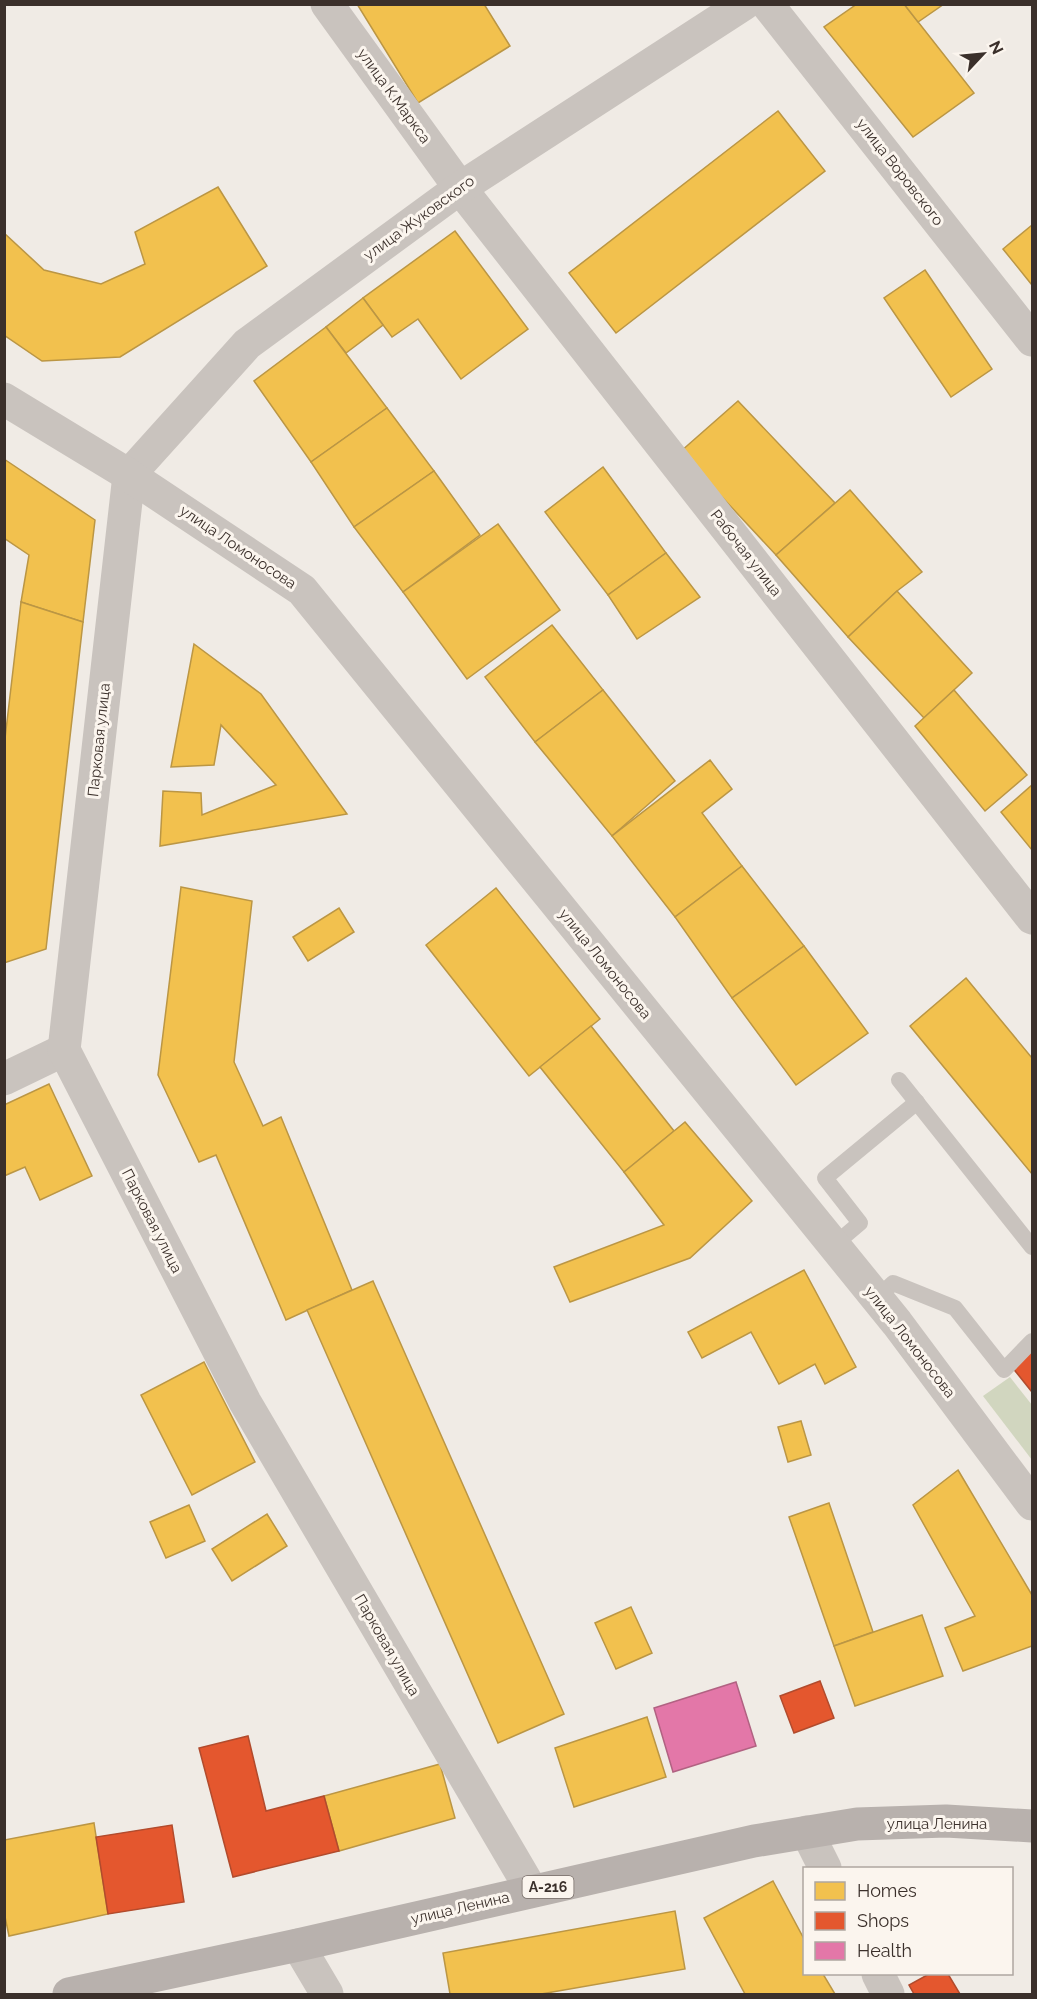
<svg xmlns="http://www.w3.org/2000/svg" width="1037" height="1999" font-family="Raleway,sans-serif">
	<rect width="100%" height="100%" fill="#f0ebe5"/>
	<polygon fill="#d1d6bf" points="1010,1377 1032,1405 1032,1460 983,1396"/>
	<g fill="#f2c14e" stroke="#bb9644" stroke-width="1.5">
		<polygon points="357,4 484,4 510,46 418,103"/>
		<polygon points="857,4 904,4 974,93 913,137 824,27"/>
		<polygon points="904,4 944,4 918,22"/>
		<polygon points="778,111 825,171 616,333 569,273"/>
		<polygon points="218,187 267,266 120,357 42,361 4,335 4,233 44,270 101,284 145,264 135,232"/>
		<polygon points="1032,225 1032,285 1003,249"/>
		<polygon points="455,231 528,329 461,379 418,319 392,337 363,298"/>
		<polygon points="925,270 992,369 951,397 884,298"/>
		<polygon points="363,298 383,325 346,353 326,327"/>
		<polygon points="326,327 387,408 311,462 254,381"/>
		<polygon points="738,401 835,503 776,555 680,452"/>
		<polygon points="387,408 434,471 354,527 311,462"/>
		<polygon points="4,459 95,520 83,622 21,602 29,555 4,538"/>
		<polygon points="603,467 666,553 608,595 545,512"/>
		<polygon points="434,471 480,535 403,592 354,527"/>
		<polygon points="850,490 922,572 897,591 848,637 776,555"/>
		<polygon points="498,524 560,610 467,679 403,592"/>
		<polygon points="666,553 700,597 637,639 608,595"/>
		<polygon points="897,591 972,673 924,718 848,637"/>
		<polygon points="21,602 83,622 46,949 4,963 4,747"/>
		<polygon points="552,625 603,690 535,742 485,677"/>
		<polygon points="194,644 261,694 347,814 160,846 163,791 201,793 202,815 276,785 221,725 214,765 171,767"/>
		<polygon points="603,690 675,781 612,836 535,742"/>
		<polygon points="954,690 1027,775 985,811 915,726"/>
		<polygon points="710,760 732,789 702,813 742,866 675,917 612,836"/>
		<polygon points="1032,785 1032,850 1001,812"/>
		<polygon points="742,866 804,946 732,998 675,917"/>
		<polygon points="181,887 252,901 234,1062 263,1126 281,1117 352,1290 286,1320 216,1155 199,1162 158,1075"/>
		<polygon points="496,888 600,1019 529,1076 426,945"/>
		<polygon points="339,908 354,932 308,961 293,937"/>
		<polygon points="804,946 868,1033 796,1085 732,998"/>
		<polygon points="966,978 1032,1058 1032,1174 910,1026"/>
		<polygon points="591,1026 674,1131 624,1172 540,1067"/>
		<polygon points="49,1084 92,1176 40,1200 25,1167 4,1176 4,1105"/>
		<polygon points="685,1122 752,1201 690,1258 570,1302 554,1267 664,1225 624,1172"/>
		<polygon points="804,1270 856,1367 825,1384 815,1364 779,1384 751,1332 702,1358 688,1332"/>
		<polygon points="373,1281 564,1714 498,1743 307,1310"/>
		<polygon points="204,1362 255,1462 192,1495 141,1395"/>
		<polygon points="801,1421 811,1455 788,1462 778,1427"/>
		<polygon points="958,1470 1032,1595 1032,1646 963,1671 945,1628 975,1616 913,1505"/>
		<polygon points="829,1503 873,1632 834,1646 789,1517"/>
		<polygon points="189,1505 205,1541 166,1558 150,1522"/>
		<polygon points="267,1514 287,1546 232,1581 212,1549"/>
		<polygon points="631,1607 652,1653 616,1669 595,1623"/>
		<polygon points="922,1615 943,1676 855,1706 834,1646"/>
		<polygon points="647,1717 666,1777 574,1807 555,1748"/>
		<polygon points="440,1764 455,1818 339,1851 324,1796"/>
		<polygon points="94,1823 108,1914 9,1936 4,1912 4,1840"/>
		<polygon points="773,1881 804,1939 804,1974 823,1974 835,1994 745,1994 704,1918"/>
		<polygon points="675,1911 685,1969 541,1994 450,1994 443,1953"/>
	</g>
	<g fill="#e4572e" stroke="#b14b2d" stroke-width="1.5">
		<polygon points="1032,1351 1032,1392 1012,1367"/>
		<polygon points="820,1681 834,1718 794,1733 780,1696"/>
		<polygon points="248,1736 266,1811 324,1796 339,1851 233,1877 199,1748"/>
		<polygon points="172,1825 184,1902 108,1914 96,1837"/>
		<polygon points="929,1974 948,1974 960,1994 914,1994 909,1985"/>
	</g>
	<polygon fill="#e377a8" stroke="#b16282" stroke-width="1.5" points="736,1682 756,1746 673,1772 654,1708"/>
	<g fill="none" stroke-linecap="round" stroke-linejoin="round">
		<g stroke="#c9c3be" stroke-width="16">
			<polyline points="899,1080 1032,1247"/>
			<polyline points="834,1245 860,1223 825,1178 917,1102"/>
			<polyline points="877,1298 893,1283 955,1308 1004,1370 1032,1341"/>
		</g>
		<g stroke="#c9c3be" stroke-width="33">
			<polyline points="327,4 460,188 1032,918"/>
			<polyline points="767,4 1032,340"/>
			<polyline points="4,1079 64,1050"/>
			<polyline points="807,1832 825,1868"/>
			<polyline points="532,1891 245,1402 64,1050 129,475 247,344 460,188 744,4"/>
			<polyline points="298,1945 327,1994"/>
			<polyline points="878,1974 888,1994"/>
		</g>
		<polyline stroke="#c9c3be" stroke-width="33" points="4,399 129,475 302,590 897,1323 1032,1504"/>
		<polyline stroke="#b8b1ad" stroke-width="33" points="69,1994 298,1945 754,1841 857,1824 946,1821 1032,1826"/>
	</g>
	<g text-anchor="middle" stroke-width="6" stroke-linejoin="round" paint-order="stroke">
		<rect fill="#fbf5ee" stroke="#756b66" stroke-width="1.5" x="522.5" y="1876" width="51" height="22" rx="4.5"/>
		<g font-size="14" font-weight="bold" fill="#3b302b">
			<text x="548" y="1892">А-216</text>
		</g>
		<g font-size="15" fill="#3b302b" stroke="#fbf5ee">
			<text transform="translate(394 96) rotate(54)" y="5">улица К.Маркса</text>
			<text transform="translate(900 172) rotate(52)" y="5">улица Воровского</text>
			<text transform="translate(419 218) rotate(-36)" y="5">улица Жуковского</text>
			<text transform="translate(238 547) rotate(34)" y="5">улица Ломоносова</text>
			<text transform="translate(746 553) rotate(52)" y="5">Рабочая улица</text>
			<text transform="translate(99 740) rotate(-84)" y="5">Парковая улица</text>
			<text transform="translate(605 964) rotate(51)" y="5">улица Ломоносова</text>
			<text transform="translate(152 1221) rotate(63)" y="5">Парковая улица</text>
			<text transform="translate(910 1342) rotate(52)" y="5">улица Ломоносова</text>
			<text transform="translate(387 1645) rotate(60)" y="5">Парковая улица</text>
			<text x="937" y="1829">улица Ленина</text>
			<text transform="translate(460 1908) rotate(-13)" y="5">улица Ленина</text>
		</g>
	</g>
	<rect width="1037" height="1999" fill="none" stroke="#3b302b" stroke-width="12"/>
	<rect x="803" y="1867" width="210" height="108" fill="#fbf5ee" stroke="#aea6a0" stroke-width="1.5"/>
	<rect x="815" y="1882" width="30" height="18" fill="#f2c14e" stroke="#aea6a0" stroke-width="1.5"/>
	<text x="857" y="1897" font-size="18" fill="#3b302b">Homes</text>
	<rect x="815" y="1912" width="30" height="18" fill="#e4572e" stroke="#aea6a0" stroke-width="1.5"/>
	<text x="857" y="1927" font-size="18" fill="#3b302b">Shops</text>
	<rect x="815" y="1942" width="30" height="18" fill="#e377a8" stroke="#aea6a0" stroke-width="1.5"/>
	<text x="857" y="1957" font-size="18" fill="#3b302b">Health</text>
	<g transform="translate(983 54) rotate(64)" stroke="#fbf5ee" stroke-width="4.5" paint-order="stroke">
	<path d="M0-4.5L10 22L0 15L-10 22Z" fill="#3b302b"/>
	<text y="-9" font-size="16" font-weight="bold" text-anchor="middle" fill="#3b302b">N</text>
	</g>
</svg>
